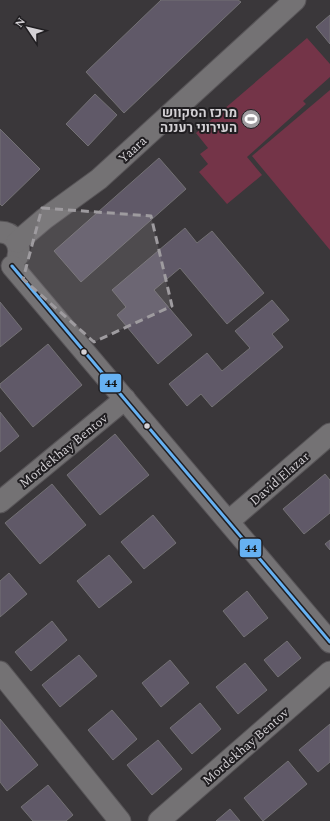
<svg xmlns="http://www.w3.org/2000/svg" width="330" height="821" font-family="Spectral,Heebo,serif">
	<rect width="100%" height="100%" fill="#3a373a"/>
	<g fill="#743448">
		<polygon points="307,38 330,64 330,77 303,101 306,104 247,157 262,175 227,204 199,172 208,164 200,154 208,148 196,133"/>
		<polygon points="330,90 330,250 252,156"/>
	</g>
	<g fill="#605968" stroke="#737174">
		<polygon points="161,0 238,0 241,2 124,113 86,72"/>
		<polygon points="330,15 330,44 316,27"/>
		<polygon points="95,94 117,115 88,146 66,124"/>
		<polygon points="0,129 40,169 2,206 0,204"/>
		<polygon points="159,158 186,189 81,282 54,251"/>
		<polygon points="185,228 197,243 212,231 264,293 227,324 180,268 154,290 192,335 158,364 117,315 126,307 112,290"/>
		<polygon points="272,300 289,320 272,334 283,347 212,407 201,394 187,406 169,384 207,353 222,371 250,348 235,331"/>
		<polygon points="0,302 22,329 0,347"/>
		<polygon points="48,344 82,385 33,427 0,387 0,384"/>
		<polygon points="0,412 19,436 0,452"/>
		<polygon points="115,434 149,475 100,515 67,475"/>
		<polygon points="325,474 330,480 330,513 304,534 283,509"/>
		<polygon points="52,484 86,525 40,564 5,523"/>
		<polygon points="153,515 176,543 144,569 121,542"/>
		<polygon points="330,540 330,550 325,544"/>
		<polygon points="109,555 132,582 99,608 77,581"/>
		<polygon points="9,573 27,594 0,617 0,581"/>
		<polygon points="247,591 268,618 244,637 223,611"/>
		<polygon points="52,621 67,640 31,671 15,652"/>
		<polygon points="287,641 301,658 278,677 264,660"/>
		<polygon points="79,655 97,676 60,707 42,685"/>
		<polygon points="170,660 189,683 161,707 142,683"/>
		<polygon points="245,663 267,690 238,714 216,687"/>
		<polygon points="200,703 221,729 192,754 170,728"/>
		<polygon points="112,710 137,739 113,760 88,730"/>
		<polygon points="0,719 38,765 7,791 0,782"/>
		<polygon points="330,724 330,762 318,772 299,750"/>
		<polygon points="158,740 182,769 152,795 127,765"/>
		<polygon points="288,761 307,784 263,821 244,798"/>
		<polygon points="48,785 73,815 66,821 33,821 21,807"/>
		<polygon points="230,809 240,821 216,821"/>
	</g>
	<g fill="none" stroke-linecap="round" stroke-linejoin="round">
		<defs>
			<g id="minor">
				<path d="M0,232C13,232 21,244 18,256"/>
				<polyline points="17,242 44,219 99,179 295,0"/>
				<polyline points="12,266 330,642"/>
				<polyline points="0,502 125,399"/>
				<polyline points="229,521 330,434"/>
				<polyline points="0,672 120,821"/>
				<polyline points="159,821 330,672"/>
			</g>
		</defs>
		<use href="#minor" stroke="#585558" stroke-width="23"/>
		<use href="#minor" stroke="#747274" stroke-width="21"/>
		<defs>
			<polyline id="bus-1" points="12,266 330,642"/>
		</defs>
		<use href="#bus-1" stroke="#201e21" stroke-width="6"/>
		<use href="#bus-1" stroke="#66b1f2" stroke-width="3"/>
	</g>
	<path fill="#9e9b9f" fill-opacity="0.2" stroke="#9e9b9f" stroke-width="3" stroke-dasharray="8 5" stroke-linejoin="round" d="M42,208L151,216L172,306L94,342L23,279Z"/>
	<defs>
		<symbol id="stadium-disc" viewBox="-11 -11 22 22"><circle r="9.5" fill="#9e9b9f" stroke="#201e21"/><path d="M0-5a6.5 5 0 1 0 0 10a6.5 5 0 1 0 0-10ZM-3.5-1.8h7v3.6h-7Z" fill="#fff"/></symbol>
	</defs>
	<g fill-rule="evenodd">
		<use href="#stadium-disc" x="240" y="108" width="22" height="22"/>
	</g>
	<g fill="#d4d1d5" stroke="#201e21" stroke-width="1.5">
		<circle cx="84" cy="352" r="3.5"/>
		<circle cx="147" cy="426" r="3.5"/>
	</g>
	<g text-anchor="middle" stroke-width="4" stroke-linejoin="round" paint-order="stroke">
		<g font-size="13" font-weight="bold" fill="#d4d1d5" stroke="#201e21" text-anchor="end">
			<text x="237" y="117">מרכז הסקווש<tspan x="237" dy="15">העירוני רעננה</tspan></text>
		</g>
		<g font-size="13" fill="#d4d1d5" stroke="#201e21">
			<text transform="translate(132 149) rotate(-42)" y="5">Yaara</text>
			<text transform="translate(63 450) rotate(-39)" y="5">Mordekhay Bentov</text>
			<text transform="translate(279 478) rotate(-41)" y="5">David Elazar</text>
			<text transform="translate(245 746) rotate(-41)" y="5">Mordekhay Bentov</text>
		</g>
	</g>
	<g stroke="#201e21" stroke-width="1.5">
		<rect x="99" y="373" width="23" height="20" rx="4" fill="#66b1f2"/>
		<rect x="239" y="538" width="23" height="20" rx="4" fill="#66b1f2"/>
	</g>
	<g font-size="11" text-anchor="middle" font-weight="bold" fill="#111">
		<text x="111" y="387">44</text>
		<text x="251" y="552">44</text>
	</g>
	<g transform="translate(28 28) rotate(305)" stroke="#201e21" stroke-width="3" paint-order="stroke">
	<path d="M0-3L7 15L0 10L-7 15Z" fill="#d4d1d5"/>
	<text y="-6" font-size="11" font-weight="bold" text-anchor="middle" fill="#d4d1d5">N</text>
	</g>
</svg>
